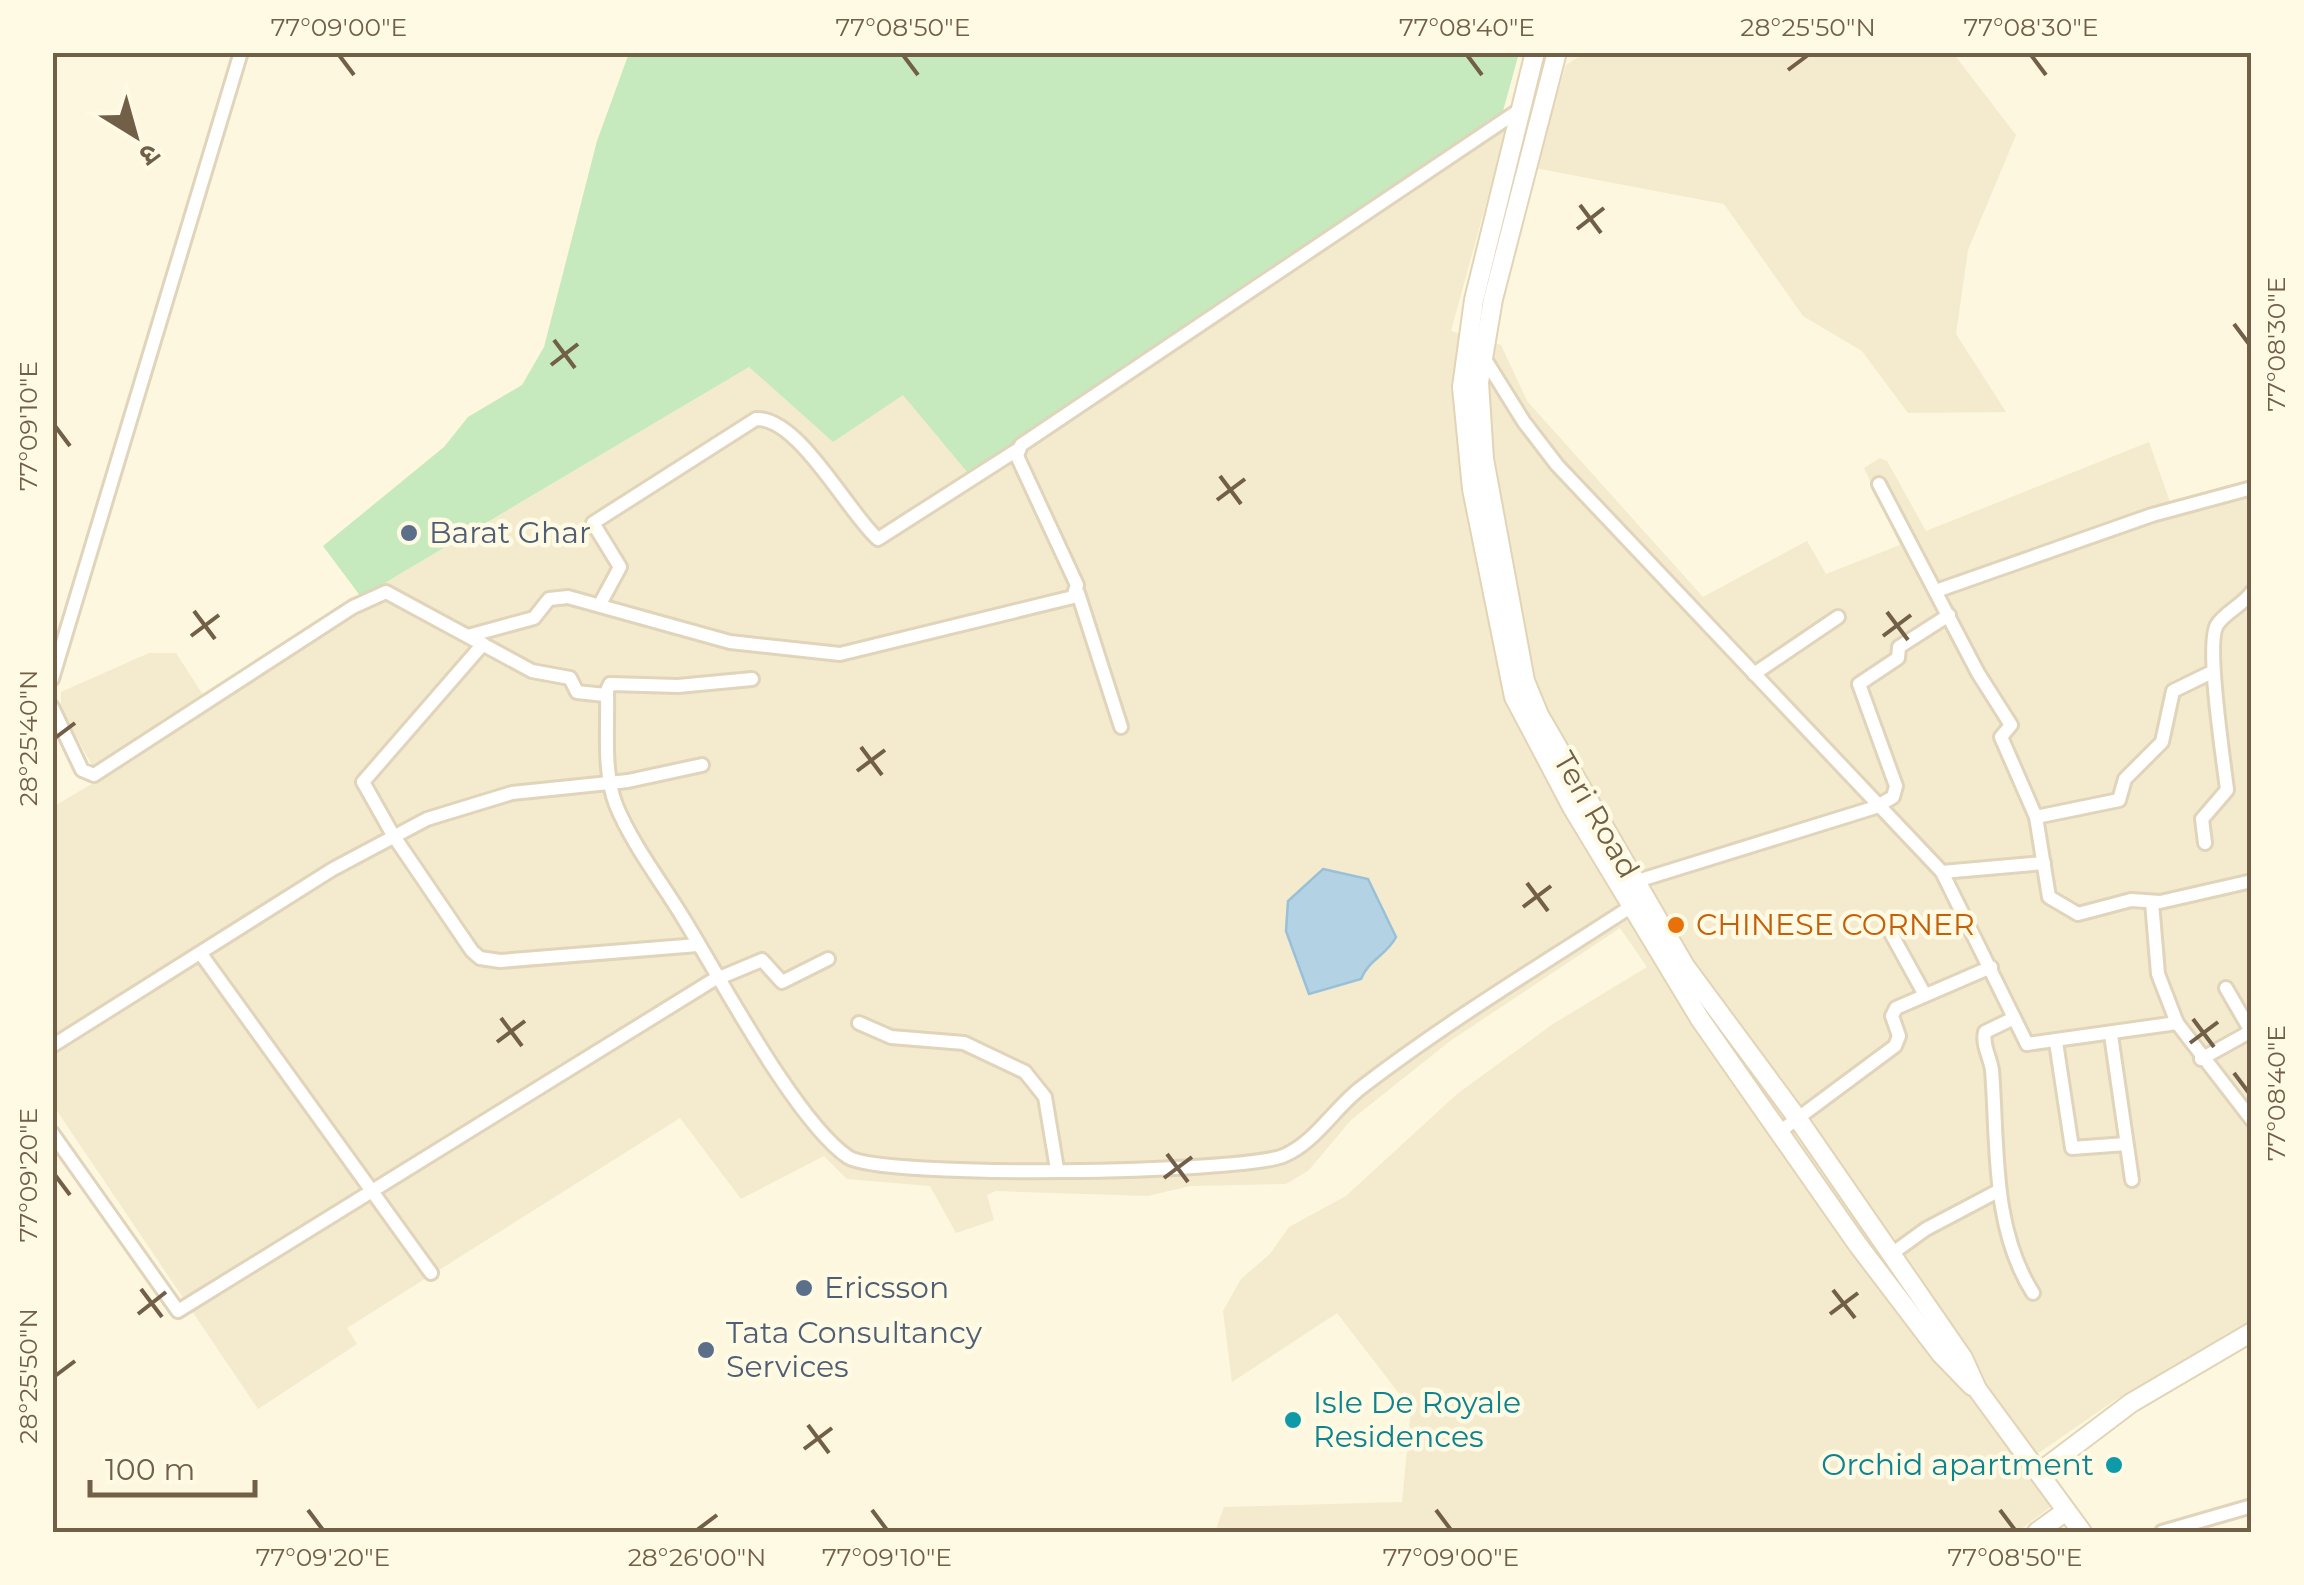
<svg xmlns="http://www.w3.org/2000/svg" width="2304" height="1585" font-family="Montserrat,'Noto Sans Devanagari',sans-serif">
	<rect width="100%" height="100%" fill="#fcf7de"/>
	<g fill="#f4eacd">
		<polygon points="1585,53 1953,53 2016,135 1968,250 1956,334 2006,412 1908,413 1862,351 1803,316 1724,204 1535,168 1566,65"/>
		<polygon points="1512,109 1451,331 1501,345 1527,401 1703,597 1807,541 1826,574 1900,545 1864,468 1880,458 1887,461 1926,531 2149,442 2170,502 2251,479 2251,1321 2206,1353 2115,1400 2026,1462 2053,1505 2017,1532 1215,1532 1224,1507 1402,1502 1411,1409 1337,1313 1232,1382 1223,1311 1241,1279 1270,1254 1289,1227 1346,1196 1457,1094 1553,1024 1647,967 1620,928 1450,1041 1351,1120 1309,1170 1286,1184 1190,1186 1148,1196 996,1191 987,1195 994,1220 956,1233 930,1186 847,1179 824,1156 741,1199 680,1118 347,1328 357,1344 258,1409 53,1105 53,807 100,779 61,710 61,692 149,653 176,653 205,698 361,597 749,367 833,442 903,394 968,472"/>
	</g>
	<polygon fill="#c6e9bd" points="629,53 1519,53 1503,111 968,473 903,395 833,442 749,367 361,597 323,546 444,447 468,417 522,385 544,347 597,141"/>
	<path fill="#b3d3e5" stroke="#99c0d7" stroke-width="2.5" d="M1323,869L1368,879L1396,937C1387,955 1369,959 1361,979L1309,994L1286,931L1288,901Z"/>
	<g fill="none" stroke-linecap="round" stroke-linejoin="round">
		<defs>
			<g id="street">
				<polyline points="1481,353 1524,422 1557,465 1942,872 2027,1044 2177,1023 2252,1120"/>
				<polyline points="1879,484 1978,673 2011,725 2001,737 2036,817 2049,897 2078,914 2131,900 2160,902 2252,881"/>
				<polyline points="1936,591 2152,515 2252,488"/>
				<polyline points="1078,593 1121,727"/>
				<path d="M600,604L620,567L593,523L756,419C799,417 848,513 878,539L1017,450"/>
				<polyline points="468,636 534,618 549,599 568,597 730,642 840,654 1073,597 1077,585 1017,456 1021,445 1521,109"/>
				<polyline points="483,644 363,782 393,835 472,951 480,958 500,961 698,945"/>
				<polyline points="1754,674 1838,617"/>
				<polyline points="52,679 241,52"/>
				<path d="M607,693C608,729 603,772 616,805C632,844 660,880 682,916C718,974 796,1122 848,1157C882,1179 1240,1173 1283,1156C1315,1143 1335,1107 1362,1087C1448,1021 1541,965 1632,906"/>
				<polyline points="52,707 82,770 94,775 353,607 386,592 532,671 570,678 577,692 605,695 610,684 678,686 752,679"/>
				<polyline points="2036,817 2119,800 2125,779 2162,742 2173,691 2212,672"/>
				<path d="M2205,843L2202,819L2227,790C2224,762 2205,644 2217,625C2225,612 2242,606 2252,592"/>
				<polyline points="1942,872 2044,863"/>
				<polyline points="1634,882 1876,807 1893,797 1896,786 1859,684 1898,658 1899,647 1949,615"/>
				<polyline points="2152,902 2158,974 2177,1023"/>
				<polyline points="1887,926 1925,995"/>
				<polyline points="201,954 431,1273"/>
				<polyline points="719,978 762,960 782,982 828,959"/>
				<polyline points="2226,988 2252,1033"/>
				<path d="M2014,1018L1985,1032C1982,1045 1990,1057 1992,1070C1998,1145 1991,1227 2033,1293"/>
				<polyline points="859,1023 891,1037 964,1043 1025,1072 1045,1097 1057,1169"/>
				<polyline points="2111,1035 2132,1180"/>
				<polyline points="2056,1042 2072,1148 2126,1144"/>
				<polyline points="52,1046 333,869 427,819 512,793 628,781 702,765"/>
				<polyline points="2201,1059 2246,1034"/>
				<polyline points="52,1133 178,1311 718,977"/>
				<polyline points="1778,1133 1895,1046 1899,1036 1892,1016 1896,1008 1991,967"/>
				<polyline points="1890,1255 1926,1229 1998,1191"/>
				<polyline points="2162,1532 2252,1506"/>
			</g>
			<g id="secondary">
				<polyline points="1535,52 1474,300 1462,387 1472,489 1514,697 1572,807 1700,1019 1858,1245 1941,1354 1972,1386"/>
				<polyline points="1557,52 1493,299 1479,382 1484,459 1525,681 1539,715 1685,966 1798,1119 1963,1358 1977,1389 2082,1532"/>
				<polyline points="2041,1471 2131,1403 2252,1332"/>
				<polyline points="2037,1532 2066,1511"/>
			</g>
		</defs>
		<use href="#street" stroke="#e0d4bb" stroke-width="18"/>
		<use href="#secondary" stroke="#e2d4b6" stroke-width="22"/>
		<use href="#street" stroke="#fff" stroke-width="12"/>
		<use href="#secondary" stroke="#fff" stroke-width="18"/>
	</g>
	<path fill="none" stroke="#725f47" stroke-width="4" d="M339,55L354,75M903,55L918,75M1467,55L1482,75M2031,55L2046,75M1788,70L1808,55M1580,205L1601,233M1577,229L1604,208M2234,324L2249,344M554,340L575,368M551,365L578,344M55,426L70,446M1220,476L1241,504M1217,500L1245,479M194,611L215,639M1887,612L1908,640M191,636L219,615M1883,636L1911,615M55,738L75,723M861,747L882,775M857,771L885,750M1527,883L1548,911M1523,907L1551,886M501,1018L522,1046M2193,1019L2214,1047M497,1042L525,1021M2190,1043L2218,1022M2234,1073L2249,1093M1167,1154L1188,1182M55,1175L70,1195M1164,1178L1192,1157M141,1289L162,1317M1833,1290L1855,1318M138,1314L166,1292M1830,1314L1858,1293M55,1376L75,1361M808,1425L829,1453M804,1449L832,1428M308,1510L323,1530M872,1510L887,1530M1436,1510L1451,1530M2000,1510L2015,1530M697,1530L717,1515"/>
	<g fill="#5c6f8a" stroke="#fffae4" stroke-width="4">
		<circle cx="409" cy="533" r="10"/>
		<circle cx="804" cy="1288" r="10"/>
		<circle cx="706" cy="1350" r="10"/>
	</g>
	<circle fill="#e8710a" stroke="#fffae4" stroke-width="4" cx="1676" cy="925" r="10"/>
	<g fill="#0f9aa8" stroke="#fffae4" stroke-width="4">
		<circle cx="1293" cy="1420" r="10"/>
		<circle cx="2114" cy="1465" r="10"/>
	</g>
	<g text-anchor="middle" stroke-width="9" stroke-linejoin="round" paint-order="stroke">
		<g font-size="30" fill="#4e5e75" stroke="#fffae4" text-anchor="start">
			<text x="429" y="543">Barat Ghar</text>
			<text x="824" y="1298">Ericsson</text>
			<text x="726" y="1343">Tata Consultancy<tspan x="726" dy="34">Services</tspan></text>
		</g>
		<g font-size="30" fill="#725f47" stroke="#fffae4">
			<text transform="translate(1596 815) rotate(60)" y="10">Teri Road</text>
		</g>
		<g font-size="30" fill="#c56008" stroke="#fffae4" text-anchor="start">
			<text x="1696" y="935">CHINESE CORNER</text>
		</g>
		<g font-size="30" fill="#0d838f" stroke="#fffae4" text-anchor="start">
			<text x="1313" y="1413">Isle De Royale<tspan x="1313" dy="34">Residences</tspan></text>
			<text x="2094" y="1475" text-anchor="end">Orchid apartment</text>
		</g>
	</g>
	<rect width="2304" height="1585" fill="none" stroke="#fffae4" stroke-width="110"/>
	<g transform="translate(135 135) rotate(143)" stroke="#fffae4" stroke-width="8" paint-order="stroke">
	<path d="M0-8L18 38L0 25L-18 38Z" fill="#725f47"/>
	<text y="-15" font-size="28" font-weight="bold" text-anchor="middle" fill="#725f47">उ</text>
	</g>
	<path d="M90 1480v15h165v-15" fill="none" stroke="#725f47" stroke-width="5"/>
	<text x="105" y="1480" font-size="30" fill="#725f47" stroke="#fffae4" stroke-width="8" paint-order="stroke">100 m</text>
	<rect x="55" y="55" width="2194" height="1475" fill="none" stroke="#725f47" stroke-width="4"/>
	<g font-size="25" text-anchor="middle" fill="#725f47">
		<text x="339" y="36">77°09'00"E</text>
		<text x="903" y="36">77°08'50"E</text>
		<text x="1467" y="36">77°08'40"E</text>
		<text x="1808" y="36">28°25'50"N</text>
		<text x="2031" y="36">77°08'30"E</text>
		<text transform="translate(2276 344) rotate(-90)" y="9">77°08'30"E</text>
		<text transform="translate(28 426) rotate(-90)" y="9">77°09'10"E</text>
		<text transform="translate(28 738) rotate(-90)" y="9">28°25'40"N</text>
		<text transform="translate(2276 1093) rotate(-90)" y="9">77°08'40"E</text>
		<text transform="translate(28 1175) rotate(-90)" y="9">77°09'20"E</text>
		<text transform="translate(28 1376) rotate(-90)" y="9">28°25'50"N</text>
		<text x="323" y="1566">77°09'20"E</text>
		<text x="697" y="1566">28°26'00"N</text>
		<text x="887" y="1566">77°09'10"E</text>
		<text x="1451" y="1566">77°09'00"E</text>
		<text x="2015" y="1566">77°08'50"E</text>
	</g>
</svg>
